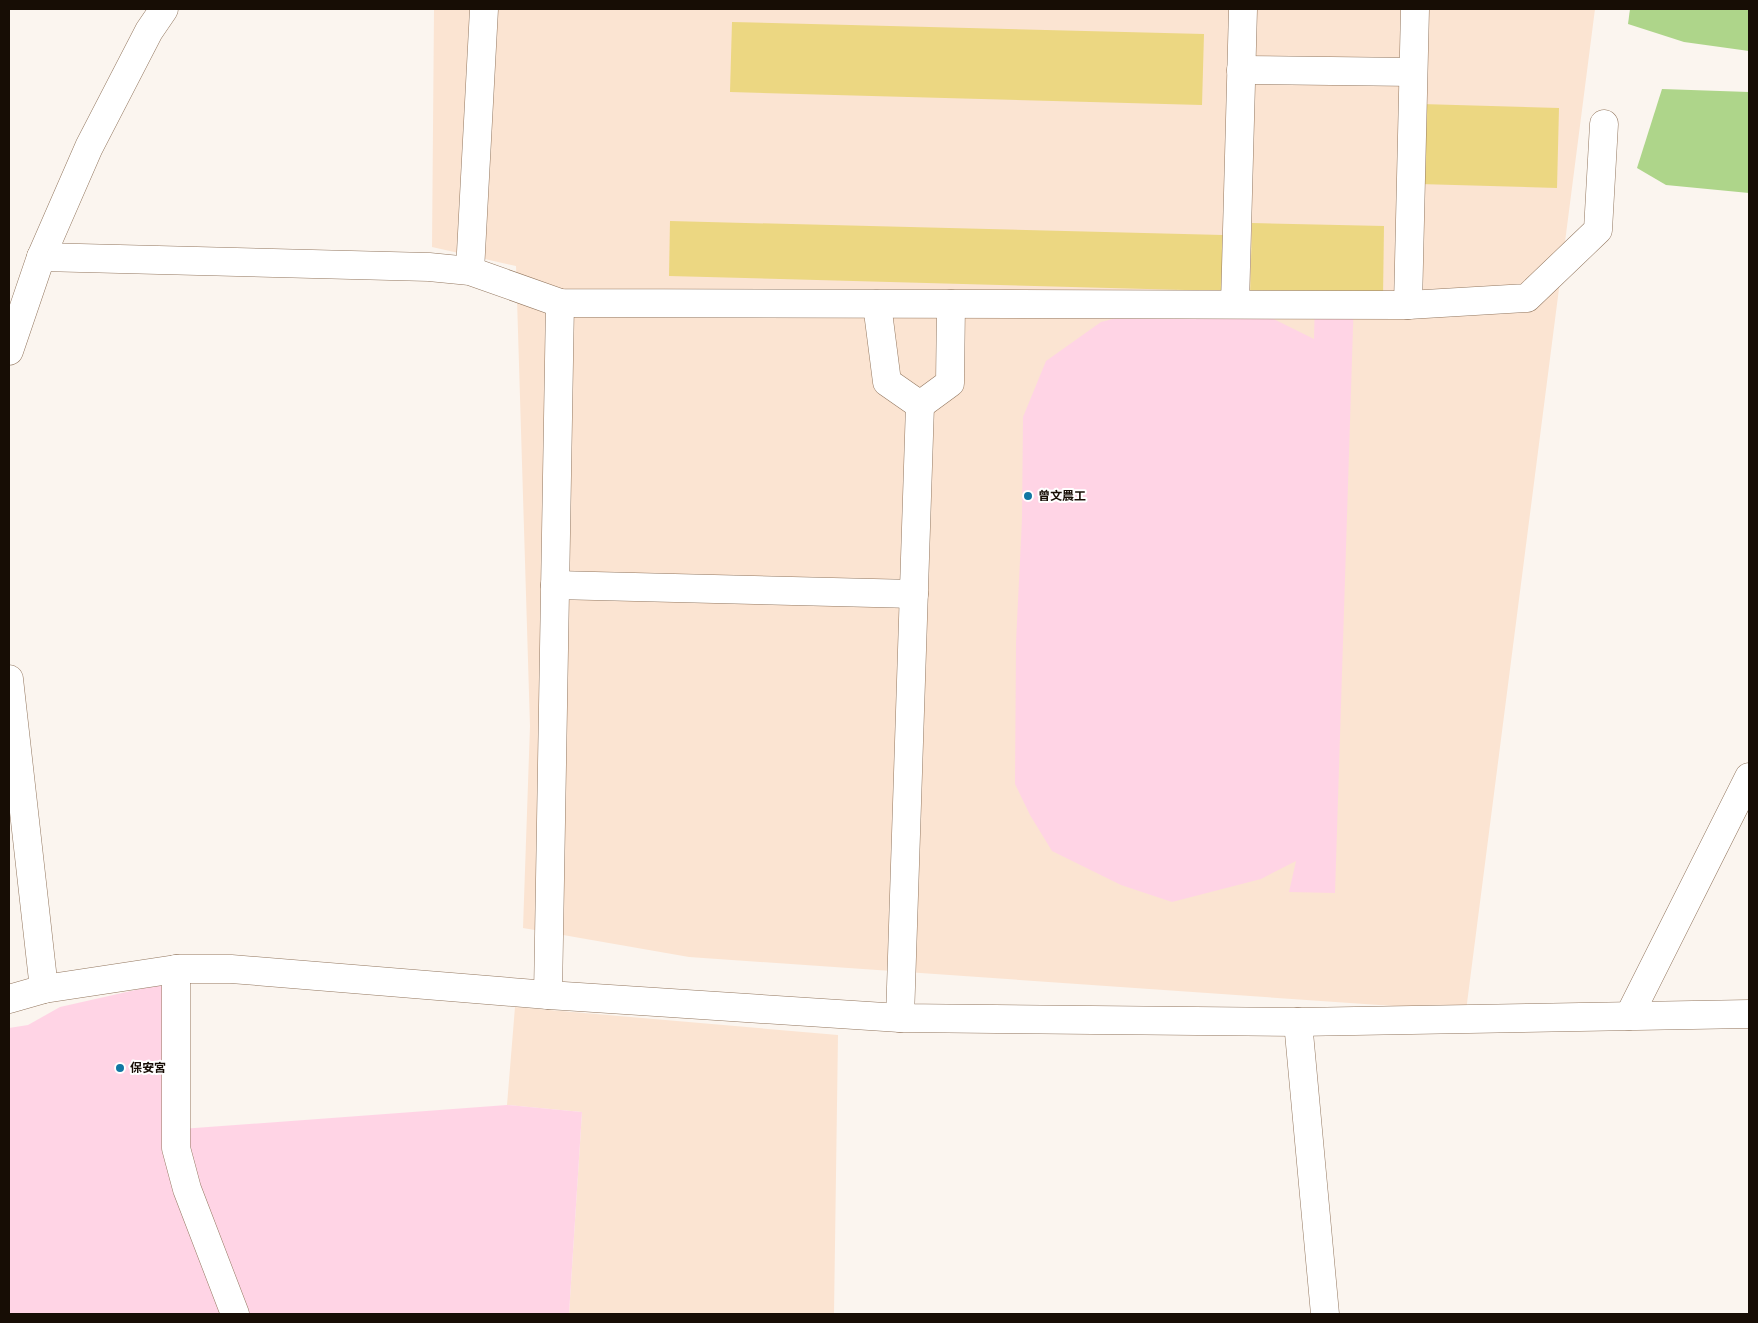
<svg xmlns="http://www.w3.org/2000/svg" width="1758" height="1323" font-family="'Fira Sans Condensed','Noto Sans TC',sans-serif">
	<rect width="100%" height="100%" fill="#fbf5ef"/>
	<g fill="#fbe4d2">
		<polygon points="434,9 1595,9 1466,1011 689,957 523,928 530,726 516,266 432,247"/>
		<polygon points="515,1007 838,1035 834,1314 569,1314 582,1112 507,1105"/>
	</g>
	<g fill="#ffd4e5">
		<polygon points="1315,295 1354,296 1335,893 1289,892 1296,861 1261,879 1172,902 1121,885 1052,851 1030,815 1015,784 1016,642 1022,519 1023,417 1046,361 1101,322 1186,300 1253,309 1314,339"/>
		<polygon points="175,981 181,1129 507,1105 582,1112 569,1314 9,1314 9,1028 28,1025 60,1007"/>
	</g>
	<g fill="#aed58a">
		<polygon points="1630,9 1749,9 1749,51 1684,42 1628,24"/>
		<polygon points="1662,89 1749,92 1749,193 1666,185 1637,168"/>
	</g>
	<g fill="#ecd782">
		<polygon points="732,22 1204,34 1202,105 730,92"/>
		<polygon points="1421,104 1559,108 1557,188 1419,184"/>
		<polygon points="670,221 1223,235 1222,291 669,276"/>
		<polygon points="1252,223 1384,226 1383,299 1250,296"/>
	</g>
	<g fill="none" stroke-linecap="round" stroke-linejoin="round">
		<defs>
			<g id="minor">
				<polyline points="1241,70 1413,72"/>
				<polyline points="41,257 429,267 470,271 560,303 1408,305 1527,298 1598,230 1604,124"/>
				<polyline points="470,271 484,9"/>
				<polyline points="877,304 887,382 920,405 950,383 951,304"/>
				<polyline points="1235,304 1243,9"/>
				<polyline points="1408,305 1415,9"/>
				<polyline points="9,351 41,257 89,147 149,31 164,9"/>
				<polyline points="555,585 914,594"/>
				<polyline points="9,679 44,989"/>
				<polyline points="176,969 176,1148 187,1189 235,1314"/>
				<polyline points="548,995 560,303"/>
				<polyline points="9,999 44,989 176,969 231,969 548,995 900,1018 1298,1022 1749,1014"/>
				<polyline points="1629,1016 1749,777"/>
				<polyline points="900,1018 920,405"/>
				<polyline points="1298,1022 1325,1314"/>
			</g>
		</defs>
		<use href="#minor" stroke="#93775f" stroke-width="29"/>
		<use href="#minor" stroke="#fff" stroke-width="28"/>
	</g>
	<g fill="#1177a3" stroke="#fff" stroke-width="2">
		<circle cx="1028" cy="496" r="5"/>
		<circle cx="120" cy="1068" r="5"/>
	</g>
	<g text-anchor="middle" stroke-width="4" stroke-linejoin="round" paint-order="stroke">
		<g font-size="12" font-weight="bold" fill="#170d05" stroke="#fff" text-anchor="start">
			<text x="1038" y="500">曾文農工</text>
			<text x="130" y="1072">保安宮</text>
		</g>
	</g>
	<rect width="1758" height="1323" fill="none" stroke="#170d05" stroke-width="20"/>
</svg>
